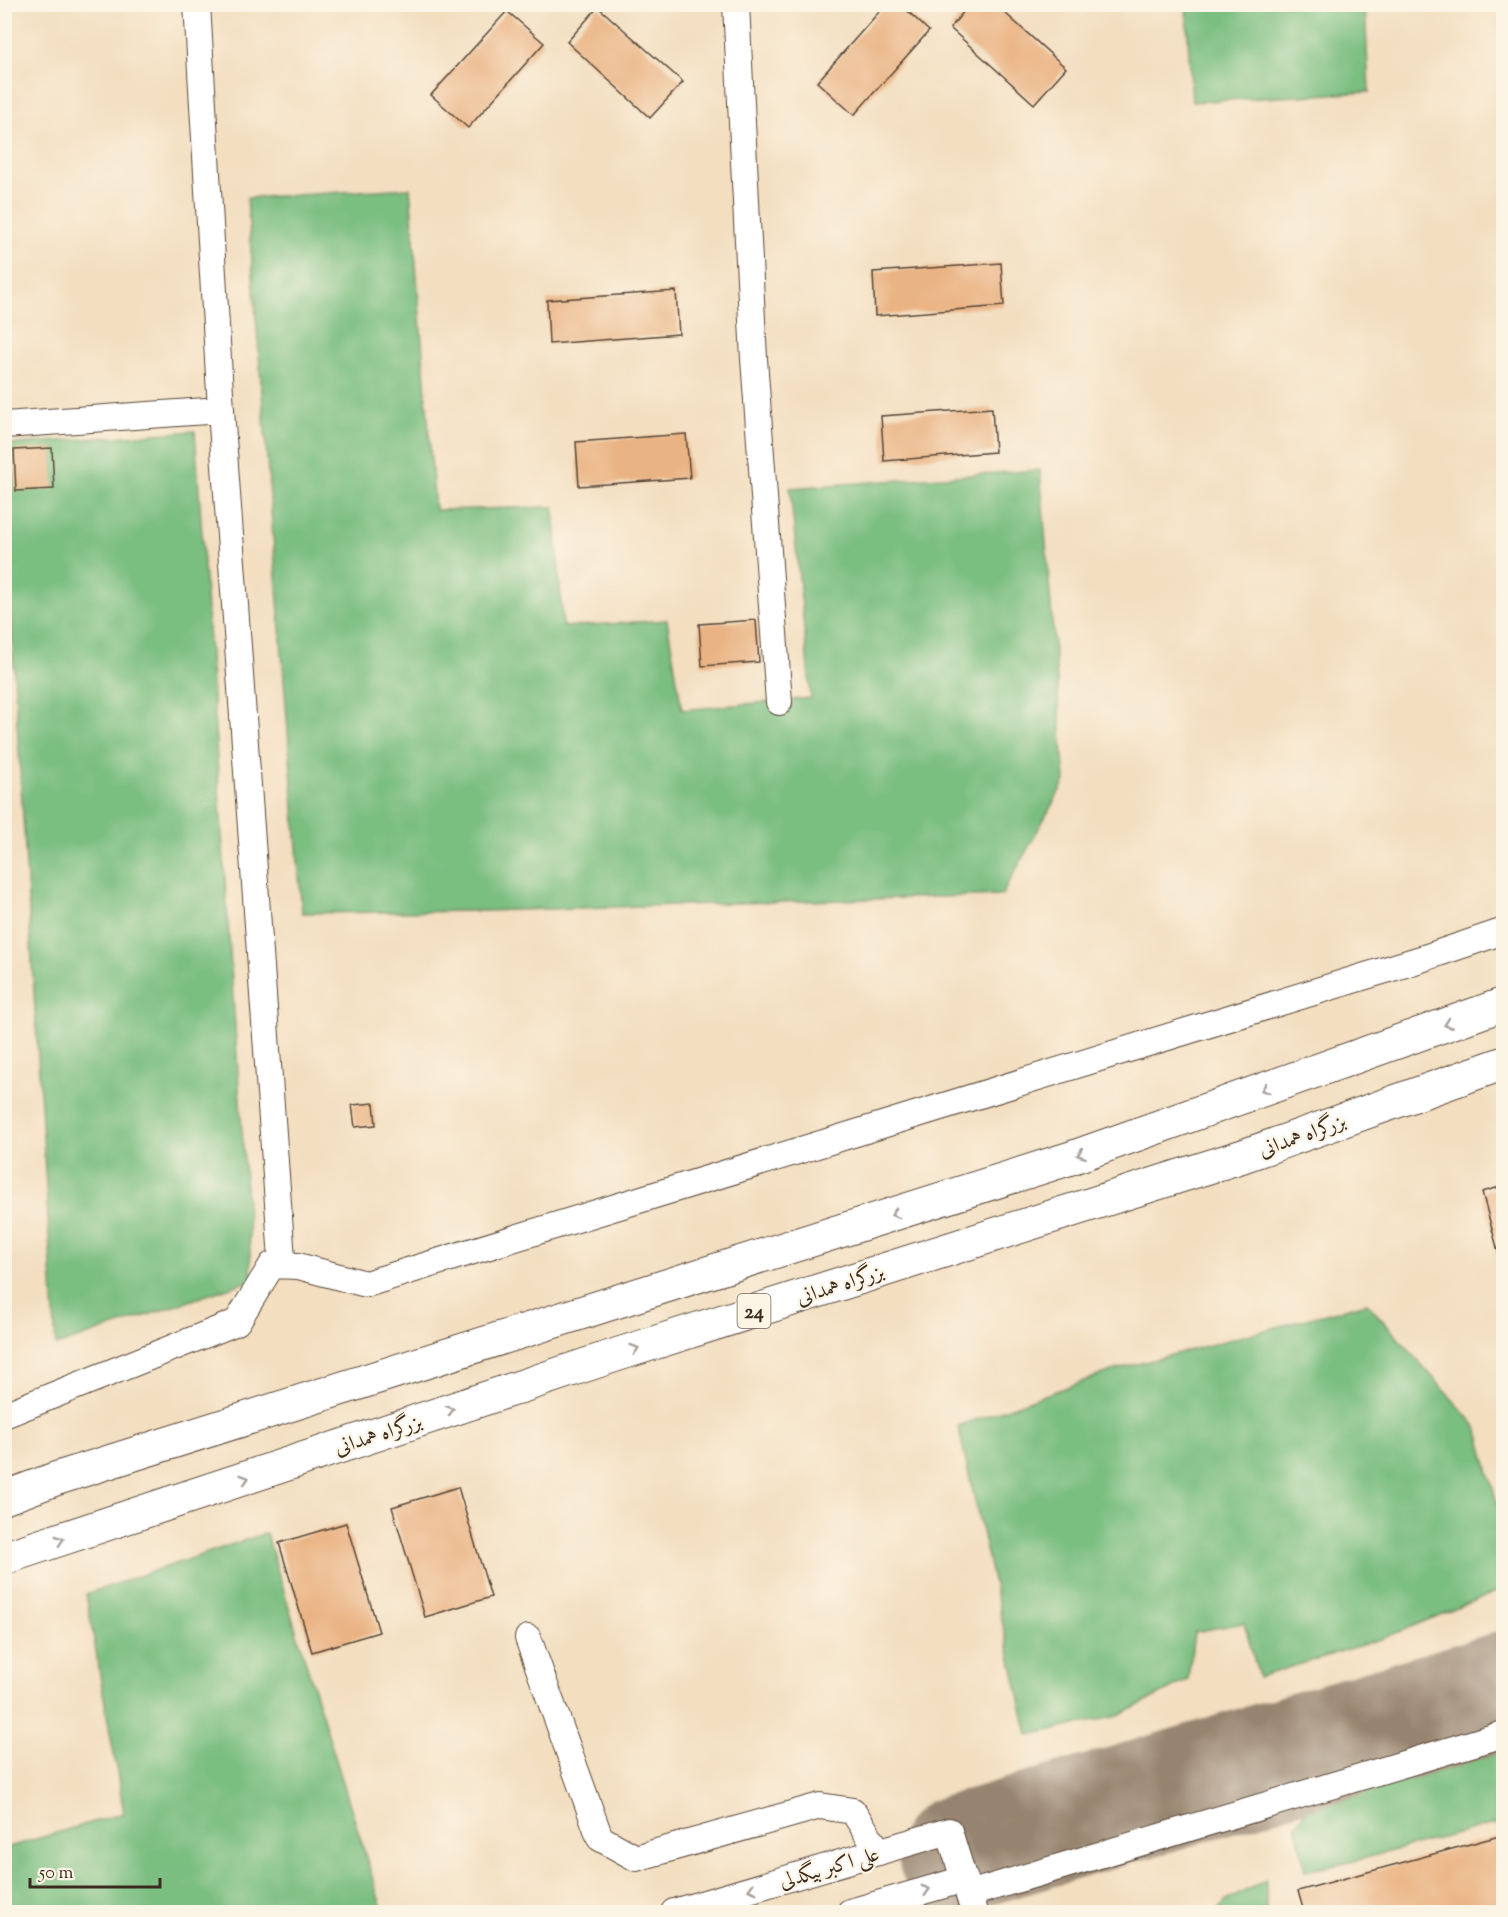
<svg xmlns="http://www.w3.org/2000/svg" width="1508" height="1917" font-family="'Sorts Mill Goudy',Amiri,serif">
	<rect width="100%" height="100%" fill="#fcf5e5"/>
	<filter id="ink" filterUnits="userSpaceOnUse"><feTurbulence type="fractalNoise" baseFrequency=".0167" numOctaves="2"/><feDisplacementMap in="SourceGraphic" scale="12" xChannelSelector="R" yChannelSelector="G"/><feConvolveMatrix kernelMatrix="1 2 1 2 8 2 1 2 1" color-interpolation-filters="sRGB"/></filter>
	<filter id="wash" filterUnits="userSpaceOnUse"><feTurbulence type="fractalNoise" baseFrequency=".008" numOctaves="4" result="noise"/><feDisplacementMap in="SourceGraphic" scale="24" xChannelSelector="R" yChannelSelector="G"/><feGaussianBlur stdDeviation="1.35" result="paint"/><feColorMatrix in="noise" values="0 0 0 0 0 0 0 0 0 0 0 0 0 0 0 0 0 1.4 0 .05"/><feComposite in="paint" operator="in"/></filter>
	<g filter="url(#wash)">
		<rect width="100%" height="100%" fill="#f3dec0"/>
		<g fill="#7abe80" stroke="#5a744f" stroke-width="1.5">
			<polygon points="1186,5 1365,5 1369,92 1192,102"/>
			<polygon points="410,188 435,510 554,507 563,627 667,620 682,710 811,698 790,488 1040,470 1065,781 1002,895 486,911 302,913 247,198"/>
			<polygon points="195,431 252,1280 56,1346 5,528 4,445"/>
			<polygon points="1367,1303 1477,1427 1503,1526 1503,1589 1384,1638 1259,1677 1244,1623 1194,1632 1188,1680 1118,1716 1028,1735 958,1426 1115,1370"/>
			<polygon points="266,1533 383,1912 5,1912 5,1848 124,1813 86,1594"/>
			<polygon points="1503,1746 1503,1822 1350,1862 1305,1871 1296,1826 1309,1805"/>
			<polygon points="1266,1880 1266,1912 1216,1912 1226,1901"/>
		</g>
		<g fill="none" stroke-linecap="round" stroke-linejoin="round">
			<polyline stroke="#97846f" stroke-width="118" points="957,1854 1504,1691"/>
		</g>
		<g id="blocks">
			<g fill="#eab383">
				<polygon points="886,4 900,4 929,31 854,115 817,82"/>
				<polygon points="970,4 995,4 1066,68 1034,104 950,28"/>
				<polygon points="598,7 683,82 650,118 567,42"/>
				<polygon points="507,11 544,43 468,128 431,95"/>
				<polygon points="1001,263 1004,306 875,316 873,272"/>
				<polygon points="676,291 679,334 549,344 547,300"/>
				<polygon points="992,408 995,452 884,461 881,416"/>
				<polygon points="686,434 690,478 579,486 576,442"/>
				<polygon points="52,448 54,489 16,491 14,450"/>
				<polygon points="756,620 759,662 702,666 699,624"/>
				<polygon points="374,1103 376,1125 355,1127 352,1105"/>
				<polygon points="1503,1186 1503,1254 1499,1255 1482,1192"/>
				<polygon points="458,1487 491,1597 425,1617 392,1507"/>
				<polygon points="346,1523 379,1632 312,1652 279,1543"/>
				<polygon points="1503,1835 1503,1912 1304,1912 1298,1891"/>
			</g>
		</g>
	</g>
	<g filter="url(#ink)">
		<use href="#blocks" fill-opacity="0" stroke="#574536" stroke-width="1.5"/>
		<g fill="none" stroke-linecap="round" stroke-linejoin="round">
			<defs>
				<g id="minor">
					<polyline points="197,4 221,410"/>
					<polyline points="736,4 754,359 779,702"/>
					<polyline points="4,425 221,410 282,1259"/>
					<polyline points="4,1415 237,1322 272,1265 298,1266 366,1284 1421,959 1504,931"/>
					<polyline points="528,1638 600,1838 636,1858 820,1806 853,1811 879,1852"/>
					<polyline points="969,1894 1504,1734"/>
					<polyline points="674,1912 949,1831 974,1912"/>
					<polyline points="850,1912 965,1879"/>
				</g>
				<g id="highway">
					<polyline points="4,1498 55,1479 1071,1158 1504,1004"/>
					<polyline points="4,1558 619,1354 1243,1156 1504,1063"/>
				</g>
			</defs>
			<use href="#minor" stroke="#574536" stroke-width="28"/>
			<use href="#highway" stroke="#574536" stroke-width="35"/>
			<use href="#minor" stroke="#fff" stroke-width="26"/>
			<use href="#highway" stroke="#fff" stroke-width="33"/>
		</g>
		<defs><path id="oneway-chevron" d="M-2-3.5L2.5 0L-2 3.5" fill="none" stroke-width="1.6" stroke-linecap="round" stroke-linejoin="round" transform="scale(1.5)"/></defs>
		<g stroke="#a79f9a">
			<use href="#oneway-chevron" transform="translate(1448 1024) rotate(160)"/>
			<use href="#oneway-chevron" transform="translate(1265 1089) rotate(160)"/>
			<use href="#oneway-chevron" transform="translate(1081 1154) rotate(160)"/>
			<use href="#oneway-chevron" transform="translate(895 1214) rotate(162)"/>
			<use href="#oneway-chevron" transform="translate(635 1349) rotate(-18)"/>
			<use href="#oneway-chevron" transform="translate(450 1410) rotate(-18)"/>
			<use href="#oneway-chevron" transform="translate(245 1479) rotate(-18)"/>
			<use href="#oneway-chevron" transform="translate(60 1540) rotate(-18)"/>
			<use href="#oneway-chevron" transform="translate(752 1889) rotate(164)"/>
			<use href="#oneway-chevron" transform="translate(926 1890) rotate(-16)"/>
		</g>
	</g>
	<g text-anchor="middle" stroke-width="4.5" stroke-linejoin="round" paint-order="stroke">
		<rect fill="#fcf5e5" stroke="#75675a" stroke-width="1.5" x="737.5" y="1294" width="33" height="34" rx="4.5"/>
		<g font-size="20" font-weight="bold" fill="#3b2a1e">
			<text x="754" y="1318">24</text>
		</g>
		<g font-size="21" fill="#3b2a1e" stroke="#fcf5e5">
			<text transform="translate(1302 1135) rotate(-20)" y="7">بزرگراه همدانی</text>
			<text transform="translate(840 1284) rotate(-18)" y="7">بزرگراه همدانی</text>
			<text transform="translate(378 1434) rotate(-18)" y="7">بزرگراه همدانی</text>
			<text transform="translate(829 1867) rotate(-16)" y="7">علی اکبر بیگدلی</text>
		</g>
	</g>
	<rect width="1508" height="1917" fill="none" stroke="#fcf5e5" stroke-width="24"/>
	<path d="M30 1878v9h130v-9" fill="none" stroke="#3b2a1e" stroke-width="3"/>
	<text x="39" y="1878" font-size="18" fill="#3b2a1e" stroke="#fcf5e5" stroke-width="4.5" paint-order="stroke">50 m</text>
</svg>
